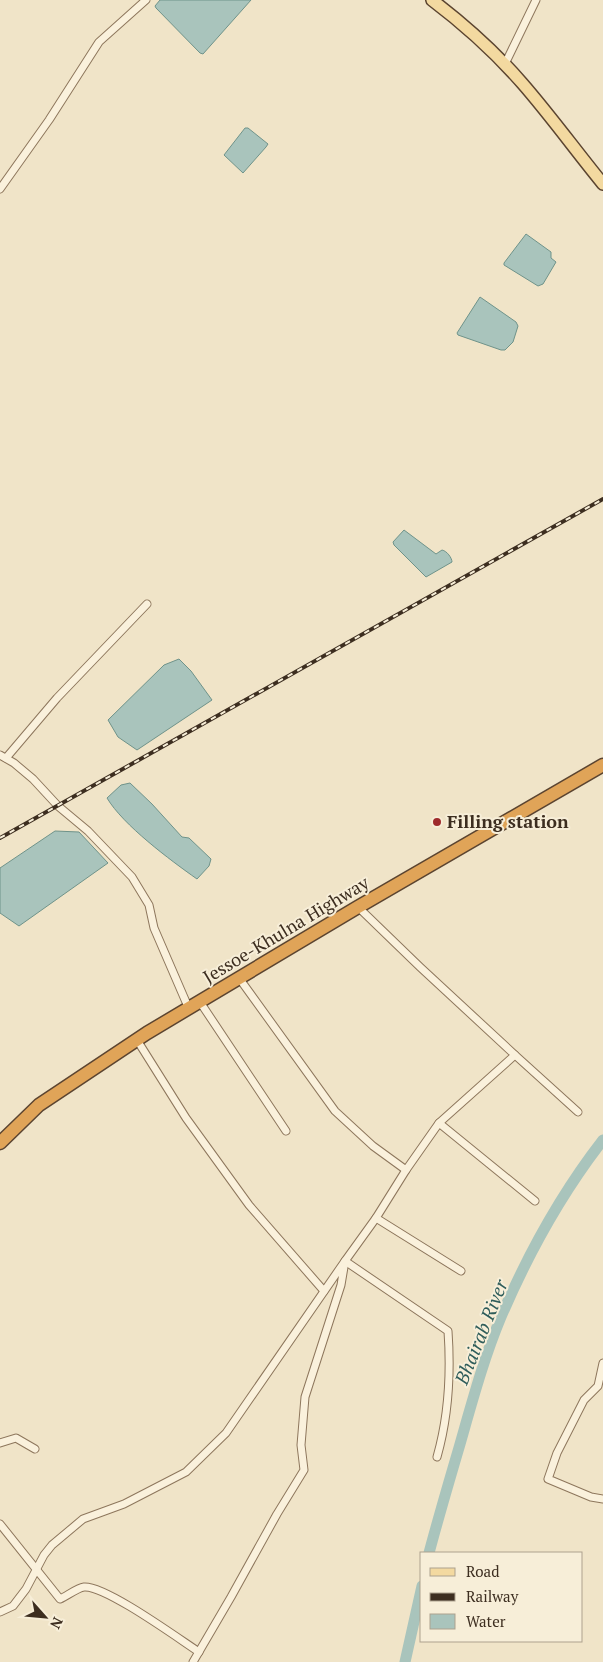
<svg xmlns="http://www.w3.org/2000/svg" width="603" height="1662" font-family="'PT Serif',serif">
	<rect width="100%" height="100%" fill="#f0e4c8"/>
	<g fill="#a9c4bc" stroke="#6f938a">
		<polygon points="160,0 251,0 203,54 200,53 156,8 155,6"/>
		<polygon points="245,128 248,128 268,144 266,147 243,173 224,155"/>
		<polygon points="526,234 551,252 551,258 556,262 543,284 538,286 504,265 504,263"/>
		<polygon points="480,297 516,322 518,326 513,342 505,350 501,350 458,335 457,333"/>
		<path d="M404,530L436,554L442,550C447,551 452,558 452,562L426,577L394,545L393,542Z"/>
		<polygon points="179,659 191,671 212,700 137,750 118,737 108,720 164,665"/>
		<path d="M130,783L152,804L182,837L189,838L211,859L209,866L197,879C170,860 123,825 107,798L121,785Z"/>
		<polygon points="55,831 79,832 108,863 19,926 0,913 0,868"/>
	</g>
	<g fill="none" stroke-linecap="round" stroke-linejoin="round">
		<g stroke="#a9c4bc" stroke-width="11">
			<path d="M429,1553C438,1519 448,1485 458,1451C471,1406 483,1360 501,1317C528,1254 561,1194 603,1140"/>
			<polyline points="405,1662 422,1586"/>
		</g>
		<defs>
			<g id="street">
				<polyline points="505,64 536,0"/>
				<polyline points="0,189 49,120 99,42 146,0"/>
				<polyline points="0,755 14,763 33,779 58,806 88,831 132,877 149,905 154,928 189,1009"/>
				<polyline points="6,758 57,698 147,604"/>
				<polyline points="358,907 420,967 515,1055 439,1123"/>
				<polyline points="239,978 335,1111 373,1146 406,1170 439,1123 535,1201"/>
				<polyline points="200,1002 286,1131"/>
				<polyline points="137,1040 186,1118 249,1205 324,1291"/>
				<polyline points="515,1055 578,1112"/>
				<polyline points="406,1170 376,1218 461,1271"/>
				<path d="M376,1218L345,1261L448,1331C451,1374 449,1415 437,1457"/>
				<polyline points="603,1363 598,1386 584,1400 557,1453 548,1479 591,1497 603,1499"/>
				<polyline points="0,1443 16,1438 35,1449"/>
				<path d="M0,1524L60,1599C67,1596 77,1588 84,1587C105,1585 179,1639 199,1652"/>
				<polyline points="0,1612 13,1606 26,1589 44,1555 52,1545 83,1519 124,1504 186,1472 226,1433 345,1261 341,1285 305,1397 301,1445 304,1470 277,1514 231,1597 193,1662"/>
			</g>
			<path id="primary" d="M432,0C465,25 495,52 522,83C550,115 576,151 603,184"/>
			<polyline id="highway" points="0,1143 39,1105 147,1033 358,907 603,765"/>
		</defs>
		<use href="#street" stroke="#8d765c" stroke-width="9"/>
		<use href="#primary" stroke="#5b4430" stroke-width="14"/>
		<use href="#highway" stroke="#5b4430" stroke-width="15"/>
		<use href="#street" stroke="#faf1dc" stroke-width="7"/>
		<use href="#primary" stroke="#f3d9a0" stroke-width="11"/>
		<use href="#highway" stroke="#e0a458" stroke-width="12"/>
		<defs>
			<polyline id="rail" points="0,838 603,499"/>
		</defs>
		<use href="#rail" stroke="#3d2e20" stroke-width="4"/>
		<use href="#rail" stroke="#f7eed8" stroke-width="2" stroke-dasharray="5.5" stroke-linecap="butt"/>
	</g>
	<circle fill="#9e2a2b" stroke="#f7eed8" stroke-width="2" cx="437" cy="822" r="5"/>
	<g text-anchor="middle" stroke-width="4" stroke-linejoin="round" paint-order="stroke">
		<g font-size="18" font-weight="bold" fill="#3d2e20" stroke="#f7eed8" text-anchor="start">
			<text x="447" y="828">Filling station</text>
		</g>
		<g font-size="18" fill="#3d2e20" stroke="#f7eed8">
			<text transform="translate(286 930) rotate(-31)" y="6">Jessoe-Khulna Highway</text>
		</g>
		<g font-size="19" font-style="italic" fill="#2f5d5a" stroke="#f7eed8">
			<text transform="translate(481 1332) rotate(-68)" y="7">Bhairab River</text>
		</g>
	</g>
	<rect x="420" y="1552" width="162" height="90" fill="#f7eed8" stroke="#ada18e"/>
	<rect x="430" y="1568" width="25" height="8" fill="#f3d9a0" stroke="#ada18e"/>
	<text x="466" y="1577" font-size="15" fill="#3d2e20">Road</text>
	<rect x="430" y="1593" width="25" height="8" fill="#3d2e20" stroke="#ada18e"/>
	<text x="466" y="1602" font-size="15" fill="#3d2e20">Railway</text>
	<rect x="430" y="1614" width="25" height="15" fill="#a9c4bc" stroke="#ada18e"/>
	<text x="466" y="1627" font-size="15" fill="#3d2e20">Water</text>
	<g transform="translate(45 1617) rotate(117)" stroke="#f7eed8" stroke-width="4" paint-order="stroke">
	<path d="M0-4L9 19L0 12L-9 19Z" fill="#3d2e20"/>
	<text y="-8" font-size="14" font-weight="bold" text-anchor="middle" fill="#3d2e20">N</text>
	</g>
</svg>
